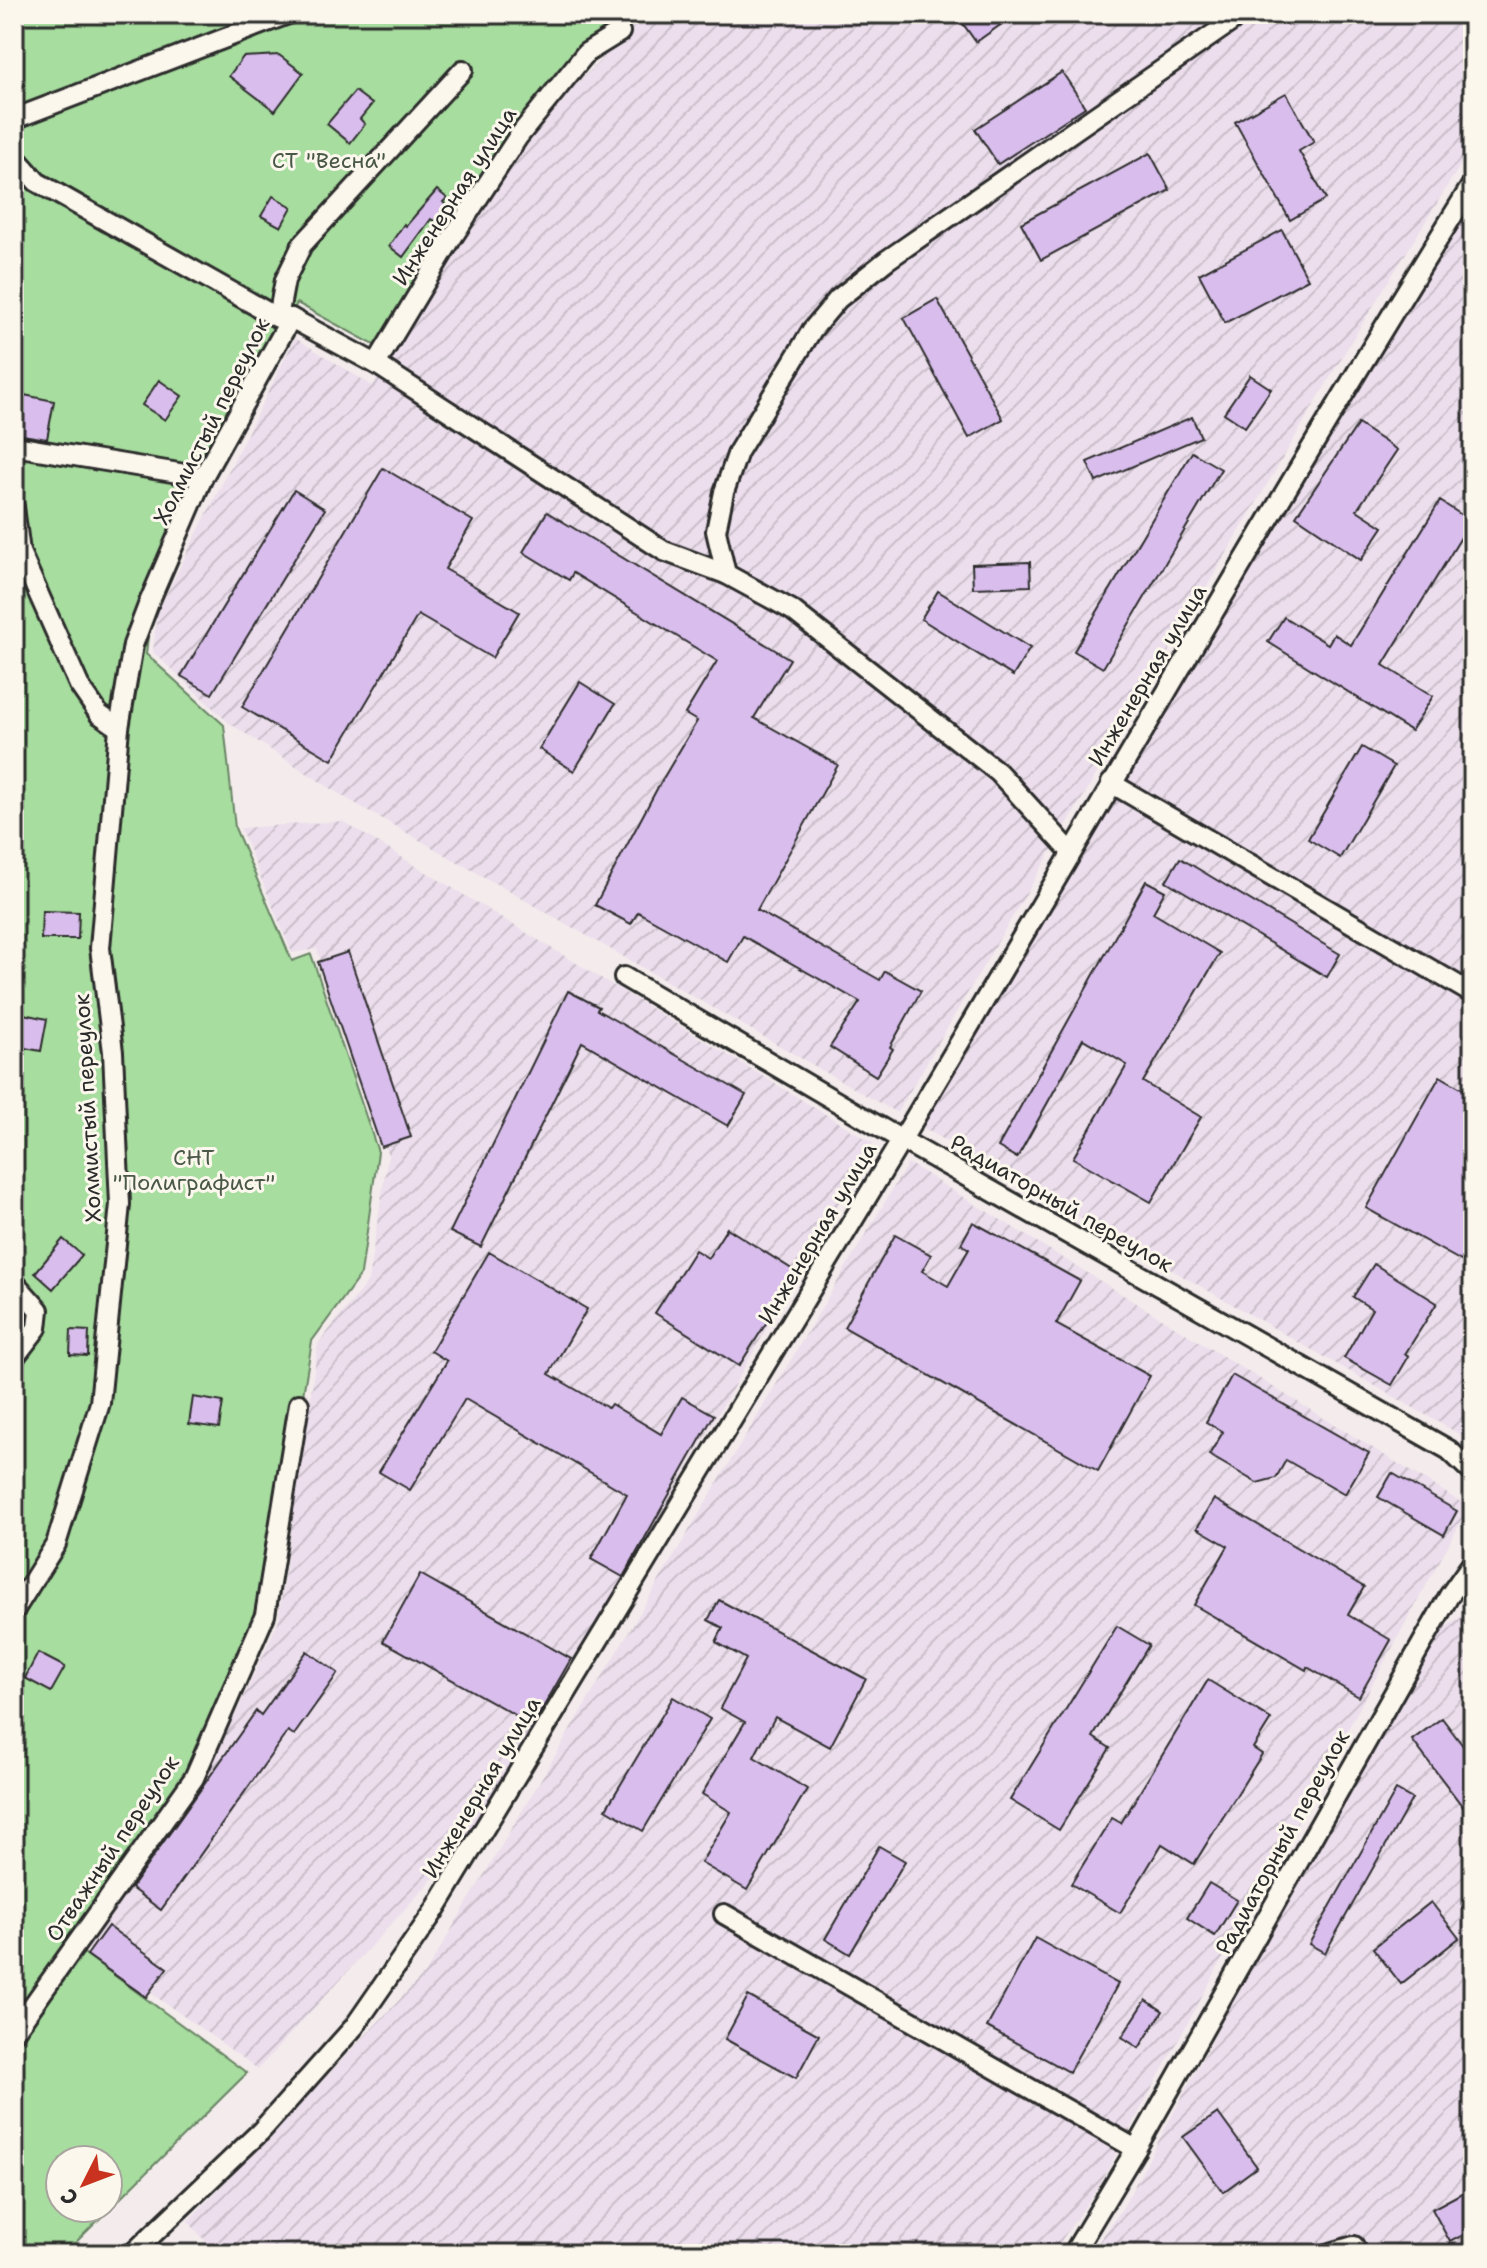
<svg xmlns="http://www.w3.org/2000/svg" width="1487" height="2268" font-family="'Shantell Sans',sans-serif">
	<defs>
		<pattern id="industrial-furrows" width="10" height="10" patternUnits="userSpaceOnUse" patternTransform="scale(2)"><rect width="10" height="10" fill="#ecdeec"/><path d="M-1 1l2-2M0 10L10 0M9 11l2-2" fill="none" stroke="#cbbfcb"/></pattern>
	</defs>
	<rect width="100%" height="100%" fill="#f4ecec"/>
	<filter id="ink" filterUnits="userSpaceOnUse"><feTurbulence type="fractalNoise" baseFrequency=".0125" numOctaves="2"/><feDisplacementMap in="SourceGraphic" scale="16" xChannelSelector="R" yChannelSelector="G"/><feConvolveMatrix kernelMatrix="1 2 1 2 8 2 1 2 1" color-interpolation-filters="sRGB"/></filter>
	<g filter="url(#ink)">
		<g fill="url(#industrial-furrows)">
			<polygon points="646,14 1473,14 1473,145 1354,337 897,1113 344,797 229,723 153,652 157,613 295,338 373,386 521,141"/>
			<polygon points="1473,190 1473,1442 920,1126"/>
			<polygon points="342,821 873,1143 484,1823 258,2069 86,1947 223,1741 278,1622 318,1344 368,1281 388,1155 317,949 292,953 240,828"/>
			<polygon points="908,1163 1469,1507 1099,2186 1052,2254 216,2254 188,2221 426,1972"/>
			<polygon points="1473,1608 1473,2254 1090,2254 1122,2209 1426,1641"/>
		</g>
		<path fill="#a7dd9f" stroke="#698465" stroke-width="2" fill-rule="evenodd" d="M14,14H632L506,151L385,351L297,303L151,609L146,654L224,725L235,828L292,961L311,954L378,1152L361,1274L312,1341L265,1624L219,1737L77,1948L247,2073L64,2254H14ZM60,2160H108V2208H60Z"/>
		<g fill="#d9beed" stroke="#2b2b2b" stroke-width="2">
			<polygon points="956,14 1016,14 976,42"/>
			<polygon points="279,55 303,73 275,111 229,76 243,57"/>
			<polygon points="1062,72 1085,107 998,164 975,129"/>
			<polygon points="355,91 372,104 360,119 365,124 350,143 327,124"/>
			<polygon points="1286,93 1314,142 1299,151 1326,199 1290,220 1235,122"/>
			<polygon points="1150,153 1170,190 1041,260 1021,223"/>
			<polygon points="437,190 447,198 443,202 447,206 434,221 431,219 403,257 389,246 404,224 406,226"/>
			<polygon points="273,196 292,207 281,227 261,216"/>
			<polygon points="1282,230 1308,279 1225,323 1199,274"/>
			<polygon points="937,299 1003,419 969,438 904,318"/>
			<polygon points="1250,375 1271,389 1245,427 1224,413"/>
			<polygon points="159,380 182,396 165,420 142,405"/>
			<polygon points="24,395 54,401 47,439 16,434"/>
			<polygon points="1192,417 1201,437 1096,482 1087,462"/>
			<polygon points="1358,424 1397,450 1357,510 1383,527 1361,560 1296,516"/>
			<polygon points="1192,452 1221,469 1103,668 1074,651"/>
			<polygon points="383,468 473,521 445,569 519,612 492,658 418,615 332,760 242,707"/>
			<polygon points="294,490 325,509 212,694 181,676"/>
			<polygon points="1440,501 1471,521 1383,665 1433,696 1411,731 1268,642 1284,617 1328,644 1334,634 1351,645"/>
			<polygon points="547,512 790,659 754,718 838,765 757,910 880,980 885,971 921,991 890,1047 893,1049 876,1076 830,1047 860,1002 743,936 728,962 638,912 631,924 595,905 658,787 697,721 685,714 717,661 573,573 569,580 523,552"/>
			<polygon points="1030,562 1031,586 973,588 972,564"/>
			<polygon points="938,591 1030,648 1013,676 921,619"/>
			<polygon points="580,682 615,704 574,771 539,749"/>
			<polygon points="1362,747 1394,766 1340,858 1308,839"/>
			<polygon points="1180,858 1340,954 1327,977 1166,881"/>
			<polygon points="1146,881 1165,891 1153,913 1220,953 1143,1082 1201,1117 1151,1202 1073,1158 1127,1065 1083,1039 1017,1158 998,1147"/>
			<polygon points="42,911 79,912 78,939 41,939"/>
			<polygon points="348,952 411,1137 381,1147 318,962"/>
			<polygon points="568,991 599,1007 597,1010 746,1095 728,1126 582,1042 481,1247 450,1232"/>
			<polygon points="14,1012 47,1019 41,1051 14,1046"/>
			<polygon points="1440,1076 1473,1095 1473,1244 1463,1262 1366,1208"/>
			<polygon points="973,1222 1080,1281 1056,1324 1150,1376 1098,1471 844,1327 895,1235 931,1255 922,1271 948,1286 969,1249 961,1244"/>
			<polygon points="727,1228 798,1273 739,1366 655,1313 695,1250 708,1258"/>
			<polygon points="63,1239 82,1255 53,1289 35,1273"/>
			<polygon points="489,1252 587,1309 549,1374 608,1408 611,1404 661,1434 682,1397 714,1415 623,1577 591,1559 627,1494 465,1399 410,1490 379,1472 447,1361 431,1351"/>
			<polygon points="1374,1264 1437,1303 1405,1354 1409,1356 1392,1385 1344,1358 1372,1309 1353,1297"/>
			<polygon points="71,1330 89,1331 88,1356 70,1355"/>
			<polygon points="1232,1375 1369,1453 1345,1494 1286,1460 1276,1478 1257,1483 1209,1455 1223,1432 1206,1422"/>
			<polygon points="193,1397 223,1402 219,1428 189,1424"/>
			<polygon points="1392,1473 1457,1511 1444,1535 1378,1497"/>
			<polygon points="1214,1499 1364,1587 1348,1615 1391,1640 1359,1697 1307,1667 1306,1670 1194,1605 1228,1546 1197,1528"/>
			<polygon points="420,1574 571,1659 533,1725 383,1641"/>
			<polygon points="719,1600 866,1679 830,1747 775,1717 754,1757 807,1789 747,1890 701,1863 731,1812 702,1794 745,1722 720,1708 746,1659 716,1642 723,1628 708,1620"/>
			<polygon points="1117,1626 1149,1645 1093,1737 1110,1748 1059,1830 1010,1800"/>
			<polygon points="307,1651 338,1673 294,1735 288,1731 161,1910 131,1888 256,1711 261,1715"/>
			<polygon points="38,1653 65,1667 51,1692 25,1678"/>
			<polygon points="1208,1680 1271,1719 1253,1748 1262,1754 1194,1864 1162,1844 1120,1913 1071,1884 1112,1818 1121,1823"/>
			<polygon points="673,1697 710,1719 643,1831 606,1809"/>
			<polygon points="1442,1718 1473,1759 1473,1820 1412,1740"/>
			<polygon points="1396,1790 1412,1799 1325,1953 1309,1944"/>
			<polygon points="879,1846 905,1861 850,1954 825,1939"/>
			<polygon points="1209,1883 1237,1900 1215,1936 1187,1918"/>
			<polygon points="1431,1902 1459,1938 1401,1984 1373,1948"/>
			<polygon points="108,1926 167,1968 146,1997 87,1955"/>
			<polygon points="1035,1938 1118,1984 1069,2072 987,2027"/>
			<polygon points="748,1996 819,2035 796,2078 725,2039"/>
			<polygon points="1146,2000 1163,2011 1139,2048 1122,2037"/>
			<polygon points="1218,2113 1257,2167 1223,2192 1183,2137"/>
			<polygon points="1473,2187 1473,2230 1450,2242 1432,2209"/>
		</g>
		<g fill="none" stroke-linecap="round" stroke-linejoin="round">
			<defs>
				<g id="minor">
					<polyline points="14,119 288,14"/>
					<polyline points="14,156 37,182 278,318 291,318 376,364 664,551 726,574 792,610 998,772 1071,852"/>
					<polyline points="278,318 285,280 302,245 463,70"/>
					<polyline points="376,364 450,241 518,137 586,53 620,32"/>
					<polyline points="14,446 203,477"/>
					<polyline points="14,507 20,552 79,685 99,714 119,728"/>
					<polyline points="726,574 716,531 724,492 738,452 812,330 838,299 887,260 1231,22 1238,14"/>
					<polyline points="1111,783 1473,994"/>
					<polyline points="624,977 902,1140 1449,1450 1473,1473"/>
					<polyline points="14,1282 39,1310 37,1328 14,1358"/>
					<polyline points="14,1611 56,1544 100,1403 120,1204 113,1052 100,948 119,728 133,645 150,600 203,477 291,318"/>
					<polyline points="724,1914 1136,2149"/>
					<polyline points="14,2032 194,1778 265,1615 299,1404"/>
					<path d="M132,2254L261,2131L354,2027L433,1913C589,1655 747,1399 901,1141C1092,822 1276,499 1473,183"/>
					<polyline points="1073,2254 1136,2149 1449,1596 1473,1562"/>
					<polyline points="1327,2254 1354,2246"/>
				</g>
			</defs>
			<use href="#minor" stroke="#2b2b2b" stroke-width="24"/>
			<use href="#minor" stroke="#fbf7ec" stroke-width="18"/>
		</g>
	</g>
	<g text-anchor="middle" stroke-width="6" stroke-linejoin="round" paint-order="stroke">
		<g font-size="22" fill="#4a5848" stroke="#fbf7ec">
			<text x="329" y="168">СТ "Весна"</text>
			<text x="194" y="1165">СНТ<tspan x="194" dy="25">"Полиграфист"</tspan></text>
		</g>
		<g font-size="22" fill="#2b2b2b" stroke="#fbf7ec">
			<text transform="translate(454 196) rotate(-57)" y="8">Инженерная улица</text>
			<text transform="translate(211 421) rotate(-63)" y="8">Холмистый переулок</text>
			<text transform="translate(1147 675) rotate(-59)" y="8">Инженерная улица</text>
			<text transform="translate(87 1108) rotate(-93)" y="8">Холмистый переулок</text>
			<text transform="translate(1062 1203) rotate(30)" y="8">Радиаторный переулок</text>
			<text transform="translate(817 1233) rotate(-59)" y="8">Инженерная улица</text>
			<text transform="translate(481 1787) rotate(-59)" y="8">Инженерная улица</text>
			<text transform="translate(1282 1842) rotate(-61)" y="8">Радиаторный переулок</text>
			<text transform="translate(112 1848) rotate(-56)" y="8">Отважный переулок</text>
		</g>
	</g>
	<rect width="1487" height="2268" fill="none" stroke="#fbf7ec" stroke-width="48"/>
	<rect x="24" y="24" width="1439" height="2220" fill="none" stroke="#2b2b2b" stroke-width="3" filter="url(#ink)"/>
	<g transform="translate(84 2184) rotate(228)"><circle r="38" fill="#fbf7ec" stroke="#a8a59f" stroke-width="2"/>
	<path d="M0-6L14 30L0 20L-14 30Z" fill="#c8321e"/>
	<text y="-12" font-size="22" font-weight="bold" text-anchor="middle" fill="#2b2b2b">С</text>
	</g>
</svg>
